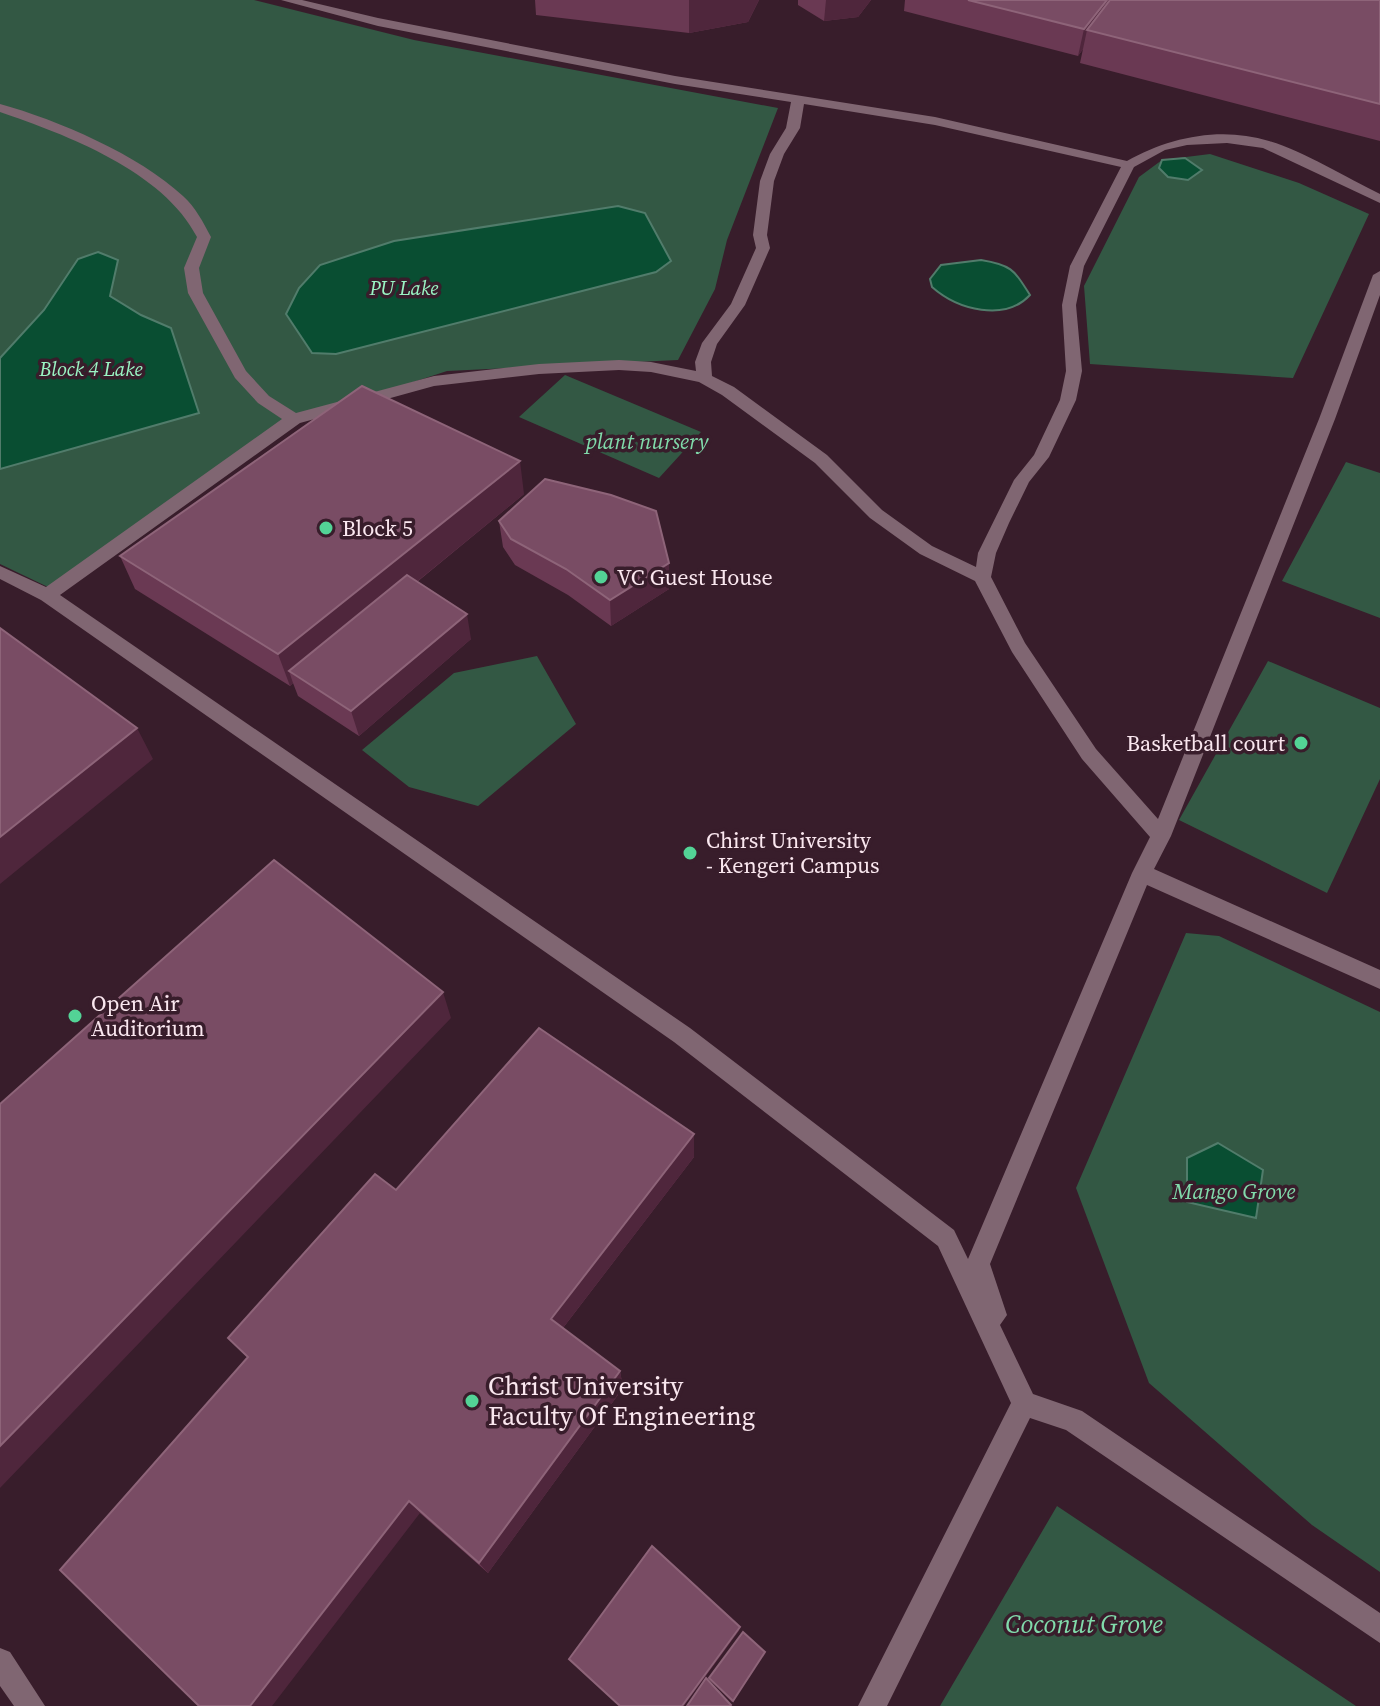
<svg xmlns="http://www.w3.org/2000/svg" width="1380" height="1706" font-family="'Source Serif 4',serif">
<style>
.green{fill:#335844}
.water{fill:#094e32;stroke:#517c6b;stroke-width:2}
.lines{fill:none;stroke-linecap:round;stroke-linejoin:round}
.minor{fill:#806672;fill-rule:evenodd}
.wall{fill:#6a3953}
.shaded-wall{fill:#4f263c}
.building{fill:#794c64;stroke:#8e6479;stroke-width:2}
.poi-dot{fill:#53d396;stroke:#381d2b;stroke-width:3}
.labels{text-anchor:middle;dominant-baseline:central;stroke-width:7;stroke-linejoin:round;paint-order:stroke}
.far-water-label{font-size:20px;font-style:italic;fill:#9af5c4;stroke:#381d2b}
.park-label{font-size:22px;font-style:italic;fill:#81dbab;stroke:#381d2b}
.poi-label{font-size:22px;fill:#fae7ef;stroke:#381d2b;text-anchor:start}
.near-poi-label{font-size:26px;fill:#fae7ef;stroke:#381d2b;text-anchor:start}
.near-park-label{font-size:26px;font-style:italic;fill:#81dbab;stroke:#381d2b}
</style>
<rect width="100%" height="100%" fill="#381d2b"/>
<path class="green" d="M0,0H254L414,40L778,108L727,240L715,289L678,360L447,371L270,429L48,587L0,564Z
M1210,154L1299,183L1369,214L1293,378L1090,364L1084,286L1139,177L1162,160Z
M565,375L701,432L659,478L519,417Z
M1346,462L1380,473V618L1282,581Z
M537,656L576,724L478,806L409,787L362,750L454,673Z
M1268,661L1380,708V779L1327,893L1179,820Z
M1186,933L1219,936L1380,1012V1572L1312,1525L1149,1383L1076,1188Z
M1057,1506L1356,1706H940Z"/>
<path class="water" d="M1185,158L1202,170L1188,180L1168,177L1159,168L1162,160Z
M618,206L645,213L671,261L656,272L336,354L312,353L286,314L299,288L320,265L394,241Z
M98,252L118,260L110,296L141,315L171,328L199,413L0,469V358L44,310L78,259Z
M981,260C1012,265 1014,270 1030,295C1005,322 958,310 932,287L930,279L941,265Z
M1218,1143L1263,1170L1256,1218L1187,1202V1158Z"/>
<g class="lines">
<path class="minor" d="M281,0H302L378,18L675,76L935,117L1127,161C1169,137 1221,126 1269,141C1303,151 1347,178 1380,194V203L1263,148L1227,143L1187,145L1165,150L1134,167L1084,266L1076,305L1082,371L1076,400L1049,457L1029,482L1009,523L996,553L991,577L1025,643L1096,749L1158,819L1319,419L1373,275L1380,271V295L1335,419L1171,836L1154,869L1380,970V989L1147,885L990,1264L1007,1315L1000,1325L1033,1394L1082,1411L1380,1613V1643L1066,1430L1030,1418L887,1706H858L1011,1403L938,1246L674,1042L41,600L0,579V566L46,587L282,419L258,403L235,378L188,293L184,268L197,237C163,171 67,135 0,112V104C58,120 139,155 183,196C196,208 203,222 211,237L199,268L203,293L246,371L269,396L296,413L434,376L539,364L619,360L651,362L696,371L695,362L702,343L731,304L756,248L753,235L760,181L770,154L786,128L791,102L675,84L378,26ZM804,104L935,125L1121,167L1070,266L1062,305L1066,371L1060,400L1034,455L1014,480L978,553L976,567L932,546L882,510L827,455L734,387L712,376L711,362L717,344L745,305L770,248L767,235L774,181L784,154L800,128ZM619,370L651,372L699,382L722,395L815,463L870,518L920,554L975,581L1012,652L1082,759L1150,837L1132,873L968,1259L954,1230L690,1028L60,595L300,423L434,386L539,374Z
M0,1648L10,1652L45,1706H14L0,1686Z"/>
</g>
<path class="wall" d="M535,0H759L748,22L689,33L536,15Z
M798,0H871L858,17L824,21L798,5Z
M905,0H1380V141L1080,63L1083,49L1078,56L904,11Z
M524,494L417,582L471,639L359,736L298,696L293,683L290,686L135,589L120,556Z
M499,521L669,563V589L611,626L568,595L515,565L503,547Z
M694,1134V1157L563,1328L620,1371L623,1388L488,1573L420,1513L248,1358L228,1338L396,1190Z
M765,1652L732,1702L709,1679V1678Z"/>
<path class="shaded-wall" d="M689,0H759L748,22L689,33Z
M826,0H871L858,17L824,21Z
M1107,0H1111L1087,30L1083,49L1078,56L1084,29Z
M520,461L524,494L299,678L289,671L293,683L290,686L278,654Z
M669,563V589L611,626L610,600Z
M467,614L471,639L359,736L351,711Z
M137,728L153,759L0,884V837Z
M443,992L451,1018L0,1488V1446Z
M694,1134V1157L556,1337L551,1319Z
M620,1371L623,1388L488,1573L479,1563Z
M409,1501L420,1513L272,1706H250Z
M740,1627L739,1631L684,1706H682Z"/>
<path class="building" d="M968,0H1107L1084,29Z
M1110,0H1380V104L1087,30Z
M362,386L520,461L278,654L120,556Z
M545,479L611,495L656,511L669,563L610,600L566,569L511,539L499,521Z
M407,575L467,614L351,711L289,671Z
M0,628L137,728L0,837Z
M274,860L443,992L0,1446V1104Z
M539,1028L694,1134L551,1319L620,1371L479,1563L409,1501L250,1706H199L60,1570L248,1357L228,1338L375,1174L396,1190Z
M652,1546L740,1627L682,1706H620L569,1659Z
M743,1632L765,1652L733,1701L709,1678Z
M706,1678L731,1705L730,1706H687Z"/>
<g class="poi-dot">
<circle cx="326" cy="528" r="8"/>
<circle cx="601" cy="577" r="8"/>
<circle cx="1301" cy="743" r="8"/>
<circle cx="690" cy="853" r="8"/>
<circle cx="75" cy="1016" r="8"/>
<circle cx="472" cy="1401" r="8"/>
</g>
<g class="labels">
<g class="far-water-label">
<text x="404" y="288">PU Lake</text>
<text x="91" y="369">Block 4 Lake</text>
</g>
<g class="park-label">
<text x="647" y="441">plant nursery</text>
<text x="1234" y="1191">Mango Grove</text>
</g>
<g class="poi-label">
<text x="342" y="528">Block 5</text>
<text x="617" y="577">VC Guest House</text>
<text x="1285" y="743" text-anchor="end">Basketball court</text>
<text x="706" y="840">Chirst University<tspan x="706" dy="25">- Kengeri Campus</tspan></text>
<text x="91" y="1003">Open Air<tspan x="91" dy="25">Auditorium</tspan></text>
</g>
<g class="near-poi-label">
<text x="488" y="1386">Christ University<tspan x="488" dy="30">Faculty Of Engineering</tspan></text>
</g>
<g class="near-park-label">
<text x="1084" y="1624">Coconut Grove</text>
</g>
</g>
</svg>
